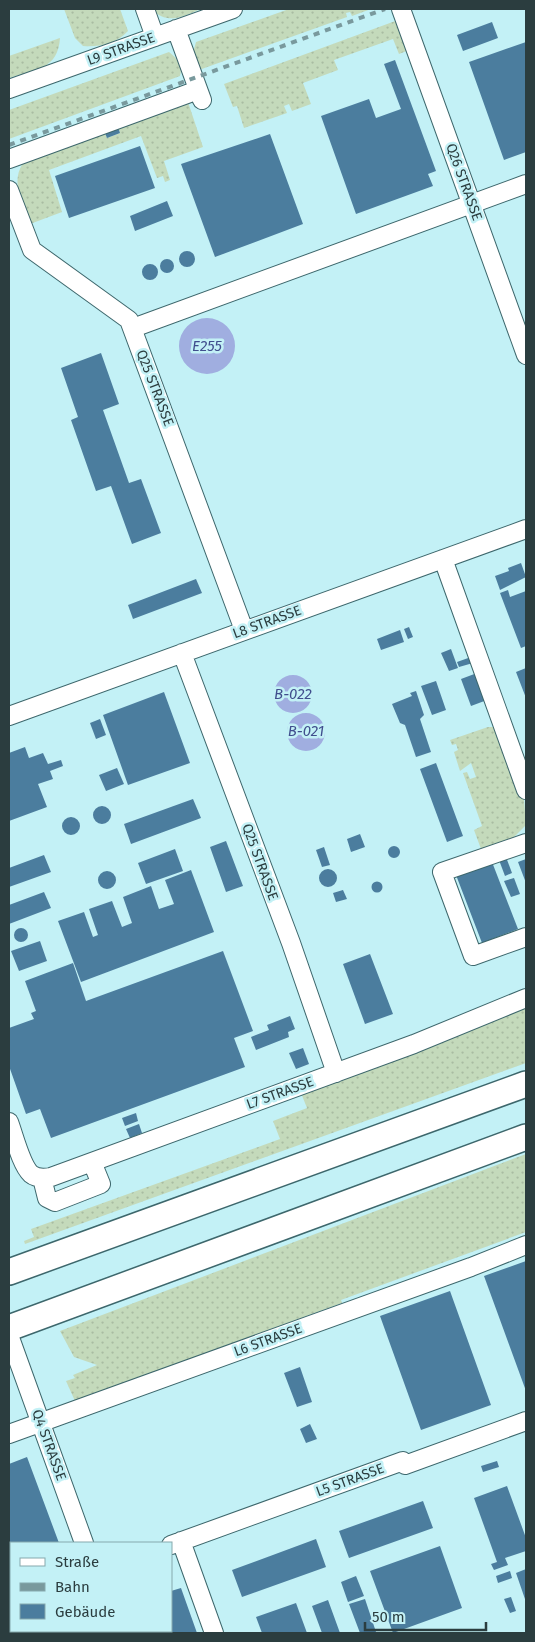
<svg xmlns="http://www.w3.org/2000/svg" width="535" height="1642" font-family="'Fira Sans',sans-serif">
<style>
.grass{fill:url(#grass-dots)}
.water{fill:#a0aee0}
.building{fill:#4b7d9e}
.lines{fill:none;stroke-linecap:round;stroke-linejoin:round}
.minor-casing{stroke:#3d676c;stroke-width:20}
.highway-casing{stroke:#3d676c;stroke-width:28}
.minor{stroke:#fff;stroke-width:18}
.highway{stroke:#fff;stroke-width:25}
.rail{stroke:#79999d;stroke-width:4;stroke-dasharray:6 6;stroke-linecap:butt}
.labels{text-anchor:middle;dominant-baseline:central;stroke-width:5;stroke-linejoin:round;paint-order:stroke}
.street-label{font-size:14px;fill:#2b3d3f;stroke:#c3f1f6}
.water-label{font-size:15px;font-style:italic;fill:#404e8d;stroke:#c3f1f6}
</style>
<defs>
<pattern id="grass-dots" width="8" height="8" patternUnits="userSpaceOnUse" patternTransform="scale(1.25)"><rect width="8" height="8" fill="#c4dabb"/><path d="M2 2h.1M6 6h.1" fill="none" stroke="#a9bca2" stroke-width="1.8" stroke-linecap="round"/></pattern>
</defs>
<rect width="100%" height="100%" fill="#c3f1f6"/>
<path class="grass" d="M64,9H120L128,31C116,44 100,47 83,46L75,38Z
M152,9H201C184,16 167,26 152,9Z
M289,9H371L352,16L350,12L346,13L347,17L199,70L193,53L196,42Z
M398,20L409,50L399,54L393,39L334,60L338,70L303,83L311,104L292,111L289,104L284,106L287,113L244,128L237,106L233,107L224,84Z
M60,38C58,70 35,69 9,78V56Z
M169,52C177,58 183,66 180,76L9,139V110Z
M188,102L203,147L164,161L170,180L165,182L163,176L157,178L141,136L49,170L62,212L30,224C23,203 10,183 23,163L105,133L107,138L120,133L118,127Z
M488,727H494L500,734L524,799L526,825L513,838L481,849L474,830L482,826L463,773L467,772L470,779L476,777L471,763L460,771L454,752L458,750L456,744L452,745L450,740Z
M526,1005V1063L25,1244L24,1241L34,1237L31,1229L280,1139L273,1121L307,1108L301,1093Z
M526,1154V1232L341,1300L342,1303L75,1401L66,1381L75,1378L73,1375L97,1365L74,1357L60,1331Z"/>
<path class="water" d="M179 346a28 28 0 1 1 56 0a28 28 0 1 1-56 0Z
M274 694a19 19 0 1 1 38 0a19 19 0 1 1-38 0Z
M287 732a19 19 0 1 1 38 0a19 19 0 1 1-38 0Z"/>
<path class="building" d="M492,22L498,38L463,51L457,35Z
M526,42V152L504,160L469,62Z
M395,60L436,171L428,174L433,186L356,214L321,116L369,99L376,118L401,109L384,64Z
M118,127L120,133L107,138L105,133Z
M270,134L303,224L215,257L181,164Z
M140,146L155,188L69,218L55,176Z
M167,201L173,216L135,231L130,216Z
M179 259a8 8 0 1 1 16 0a8 8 0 1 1-16 0Z
M160 266a7 7 0 1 1 14 0a7 7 0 1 1-14 0Z
M142 272a8 8 0 1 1 16 0a8 8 0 1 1-16 0Z
M101,353L119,404L103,410L129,483L141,479L161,533L132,544L111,486L96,491L71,420L78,417L61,368Z
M521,563L526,577L500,590L495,576L509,571L508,568Z
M196,579L202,593L133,619L128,605Z
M508,590L510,597L526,591V646L521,648L500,593Z
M409,627L413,637L408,639L404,629Z
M400,630L404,642L381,650L377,639Z
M451,649L458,668L449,671L441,653Z
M471,657L473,663L459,667L457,662Z
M526,668V698L516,672Z
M477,673L487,700L471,706L461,679Z
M436,681L446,710L432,715L421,686Z
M416,691L424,715L420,719L431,752L416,757L405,725L400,723L392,704L412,696L410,693Z
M164,692L190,763L128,785L103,715Z
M100,719L106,735L96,739L90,723Z
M25,747L29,758L43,753L48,764L61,760L63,766L50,771L53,779L38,784L47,807L9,821V753Z
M436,763L463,836L447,842L420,769Z
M117,768L124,784L106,791L99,775Z
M193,799L201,818L131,844L124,824Z
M93 815a9 9 0 1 1 18 0a9 9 0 1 1-18 0Z
M62 826a9 9 0 1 1 18 0a9 9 0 1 1-18 0Z
M360,834L365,847L351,852L347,839Z
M226,841L243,886L226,892L210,847Z
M388 852a6 6 0 1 1 12 0a6 6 0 1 1-12 0Z
M324,847L330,865L322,867L316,850Z
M175,849L183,871L146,884L138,863Z
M44,855L51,872L9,887V868Z
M506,857L512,873L505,876L499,860Z
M526,859V883L518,862Z
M492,862L518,929L482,943L456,875Z
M319 878a9 9 0 1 1 18 0a9 9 0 1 1-18 0Z
M191,870L214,932L81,982L58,921L84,912L93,937L98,935L89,909L112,901L122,927L132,923L123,897L151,886L159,909L174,904L165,880Z
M98 880a9 9 0 1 1 18 0a9 9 0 1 1-18 0Z
M514,878L520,894L511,897L504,881Z
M371.5 887a5.5 5.5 0 1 1 11 0a5.5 5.5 0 1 1-11 0Z
M343,890L347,899L336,902L333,893Z
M44,892L51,908L9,924V905Z
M14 935a7 7 0 1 1 14 0a7 7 0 1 1-14 0Z
M40,941L47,961L19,971L11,951Z
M223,951L253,1031L234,1038L245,1067L51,1138L40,1109L26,1114L9,1066V1028L34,1019L31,1013L36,1011L25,981L73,963L86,1001Z
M370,954L393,1014L365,1024L343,964Z
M290,1016L295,1029L288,1032L289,1037L256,1050L251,1037L269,1030L267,1025Z
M303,1048L309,1064L296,1069L289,1053Z
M136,1113L138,1121L125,1126L122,1118Z
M139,1124L142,1133L130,1138L126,1129Z
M526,1261V1391L484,1276Z
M450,1291L491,1405L421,1430L380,1316Z
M300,1367L312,1402L297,1407L284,1373Z
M310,1424L317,1439L306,1443L300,1429Z
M27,1457L59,1543H11V1578L9,1579V1464Z
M497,1461L499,1467L483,1472L481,1466Z
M507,1486L526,1538V1551L505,1558L508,1565L494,1570L491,1564L497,1562L474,1498Z
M423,1501L433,1528L349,1558L339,1531Z
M316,1539L326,1567L242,1597L232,1570Z
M440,1546L462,1608L393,1633L370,1571Z
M526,1569V1602L516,1573Z
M510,1571L512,1578L498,1583L496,1576Z
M356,1576L364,1596L348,1602L341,1582Z
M181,1588L197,1633H162L161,1631H171V1591Z
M511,1597L516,1611L510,1613L504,1599Z
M365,1599L376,1632L374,1633H360L349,1604Z
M328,1600L340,1633H322L312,1606Z
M296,1603L307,1633H262L256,1617Z"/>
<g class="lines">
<defs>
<path id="minor" d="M145,9L155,37
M401,9L526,355
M176,29L202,100
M9,89L233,9
M9,159L198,90
M9,190L32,250L129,320L244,630
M133,328L526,184
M443,559L526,790
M182,653L291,943L336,1073
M9,716L526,529
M526,843L442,872L473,956L526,937
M9,1122C14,1135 21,1165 31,1174C37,1179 45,1178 51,1177L414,1044L526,998
M42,1178L47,1198L55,1202L101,1184L92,1162
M9,1335L84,1543
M9,1434L471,1267L526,1245
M181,1541L214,1633
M171,1545L403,1461L405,1465L526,1421
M9,1604L11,1603
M28,1631L29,1633
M116,1631L117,1633"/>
<path id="highway" d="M9,1272L526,1084
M9,1328L526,1137"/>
</defs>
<use href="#minor" class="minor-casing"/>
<use href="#highway" class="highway-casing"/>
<use href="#minor" class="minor"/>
<use href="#highway" class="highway"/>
<path class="rail" d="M9,145L385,9"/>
</g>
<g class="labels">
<g class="street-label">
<text transform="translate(121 49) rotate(-20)">L9 STRASSE</text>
<text transform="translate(464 182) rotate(70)">Q26 STRASSE</text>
<text transform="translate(155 388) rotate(69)">Q25 STRASSE</text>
<text transform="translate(267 622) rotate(-20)">L8 STRASSE</text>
<text transform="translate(260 862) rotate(70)">Q25 STRASSE</text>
<text transform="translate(280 1093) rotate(-20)">L7 STRASSE</text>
<text transform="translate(268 1340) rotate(-20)">L6 STRASSE</text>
<text transform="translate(49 1445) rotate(70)">Q4 STRASSE</text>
<text transform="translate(350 1480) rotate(-20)">L5 STRASSE</text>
</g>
<g class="water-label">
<text x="207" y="346">E255</text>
<text x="293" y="694">B-022</text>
<text x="306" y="731">B-021</text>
</g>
</g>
<rect width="535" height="1642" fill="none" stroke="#2b3d3f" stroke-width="20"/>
<rect x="10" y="1542" width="162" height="90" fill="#c3f1f6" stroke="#86a9ad"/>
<rect x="20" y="1558" width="25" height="8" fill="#ffffff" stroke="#86a9ad"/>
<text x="55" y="1567" font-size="15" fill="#2b3d3f">Straße</text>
<rect x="20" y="1583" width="25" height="8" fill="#79999d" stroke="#86a9ad"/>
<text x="55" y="1592" font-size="15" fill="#2b3d3f">Bahn</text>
<rect x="20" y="1604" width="25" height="15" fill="#4b7d9e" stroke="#86a9ad"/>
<text x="55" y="1617" font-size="15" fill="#2b3d3f">Gebäude</text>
<path d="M365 1622v8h121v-8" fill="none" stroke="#2b3d3f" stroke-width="2.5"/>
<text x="372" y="1622" font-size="15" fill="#2b3d3f" stroke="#c3f1f6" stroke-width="4" paint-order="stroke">50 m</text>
</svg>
